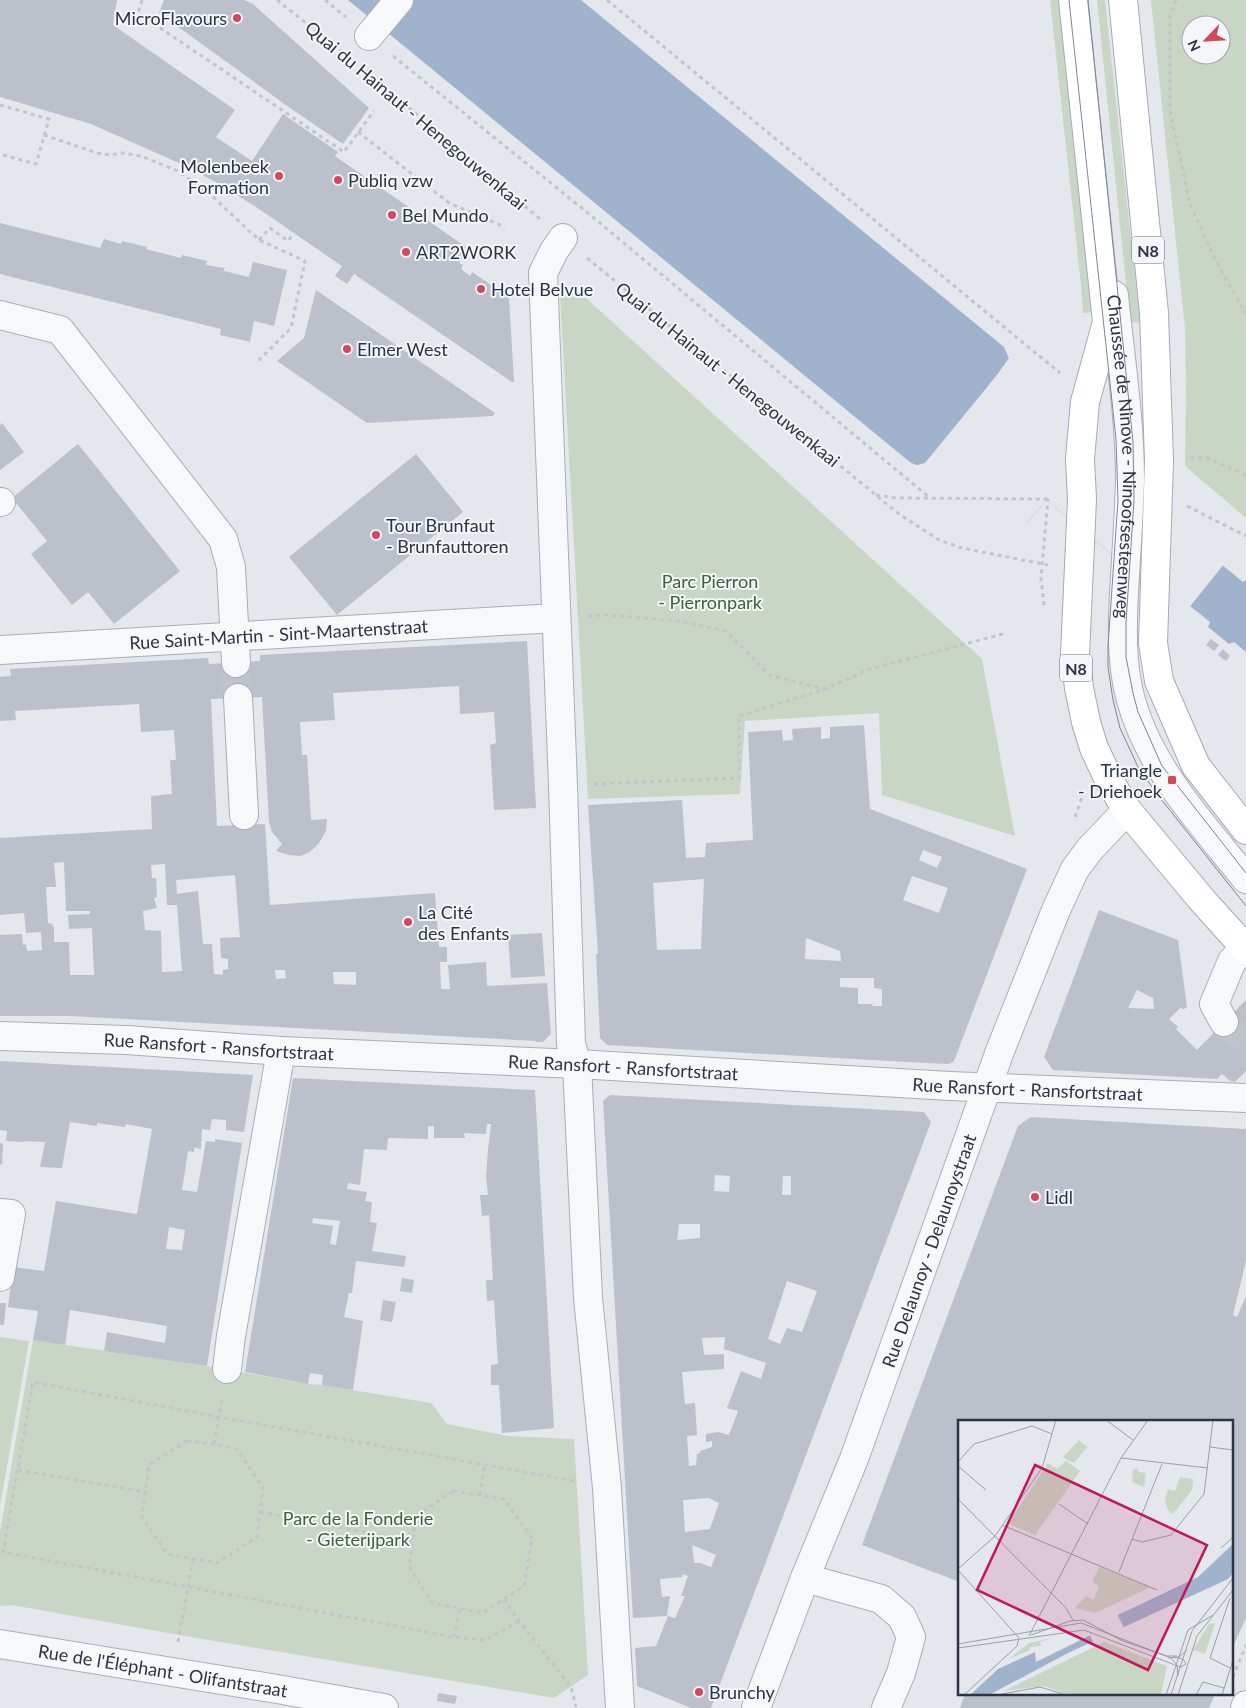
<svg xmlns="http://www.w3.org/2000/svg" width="1246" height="1708" font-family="Lato,sans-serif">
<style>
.green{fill:#c9d6c5;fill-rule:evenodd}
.water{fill:#9fb4cc}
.pier{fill:#e4e7ec}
.building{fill:#bbc0ca;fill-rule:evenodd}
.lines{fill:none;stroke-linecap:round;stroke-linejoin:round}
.minor-tunnel{stroke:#bfc3cb;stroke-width:28;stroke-dasharray:28 14;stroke-linecap:butt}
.minor-casing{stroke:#a9aeb7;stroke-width:30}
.major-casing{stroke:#a3abb8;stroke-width:30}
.path{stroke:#c2c5cb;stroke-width:3;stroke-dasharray:4 4;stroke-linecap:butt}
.minor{stroke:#f7f8fa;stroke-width:28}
.major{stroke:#fff;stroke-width:28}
.tram{stroke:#7d8696;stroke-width:1}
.poi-dot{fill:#d1495b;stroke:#f4f6f9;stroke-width:2}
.labels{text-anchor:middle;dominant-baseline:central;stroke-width:4;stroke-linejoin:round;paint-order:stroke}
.shield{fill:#f4f6f9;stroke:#676e7b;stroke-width:1}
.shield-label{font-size:16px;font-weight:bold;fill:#2b3445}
.poi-label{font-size:18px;fill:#2b3445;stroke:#f4f6f9;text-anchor:start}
.street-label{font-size:18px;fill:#2b3445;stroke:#f4f6f9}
.park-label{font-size:18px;fill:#3f6138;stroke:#f4f6f9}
.inset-road{fill:none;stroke:#9a9fa9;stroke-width:1}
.view{fill:#c2185b;fill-opacity:0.15;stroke:#c2185b;stroke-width:2.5}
.inset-edge{fill:none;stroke:#2b3445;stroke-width:2.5}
</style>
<rect width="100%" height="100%" fill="#e4e7ec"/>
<path class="green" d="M1050,0H1061L1094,312L1083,313L1081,285Z
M1097,0H1105L1140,322L1130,323Z
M1151,0H1246V518L1185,466L1186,389L1185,329ZM1191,25H1221V55H1191Z
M560,295L586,298L982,659L1015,836L882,795L879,713L745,721L740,794L588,799Z
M0,1337L29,1341L0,1506Z
M33,1340L207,1366L308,1384L322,1385L431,1403L447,1424L508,1436L574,1439L588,1675L554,1698L179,1635L12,1605L0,1606V1532Z"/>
<path class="water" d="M348,0H581L1004,347L1009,358L994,379L1243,582L1246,580V652L1234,642L1229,644L1208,627L1210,622L1190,606L1172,604L1046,500L1027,523L911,463Z"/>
<path class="pier" d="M1006,347L1010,352L1011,359L997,378L1224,564L1188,609L1176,607L1046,500L1025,525L909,465L911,463L917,465L925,463L1006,364L1009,358L1005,349Z"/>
<path class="building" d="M0,0H117L113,25L235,110L216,137L252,161L283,114L338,152L335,156L469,249L459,263L463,265L461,269L470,276L472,272L509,297L514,382H512L354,274L347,284L335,276L342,266L256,207L219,184L188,167L91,124L0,97Z
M164,0H244L253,4L369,108L343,144L290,108L159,13Z
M0,223L100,248L104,239L121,244L122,241L147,247L146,249L181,258L182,255L207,261L206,265L224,268V271L249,277L253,262L287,270L274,326L254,321L250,342L220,335L221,329L0,274Z
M316,290L495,413L493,416L367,423L277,361L304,338Z
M2,423L24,452L0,470V425Z
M78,444L180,571L114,624L88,592L72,605L31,554L47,541L12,498Z
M416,454L463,512L337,615L289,557Z
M1211,639L1219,645L1214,651L1206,645Z
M527,641L536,808L494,810L490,745L496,743L494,712L460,714L459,686L333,693L335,720L300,722L302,755H307L311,820L327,819L326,831L319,843L310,852L300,856L289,855L276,851L282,844L272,832L269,822L262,697L211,699L217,826L265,824L270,905L435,893L439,947H447V962H440L441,989H450L448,965L486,962L487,986L547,983L551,1034L543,1042H535L536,1041L70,1016H0V935L22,934L23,945L26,944L27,951L42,950L41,932L26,933L24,913L0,915V838L152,829L151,796L172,794L170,760H176L174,730L141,732L139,704L15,711L16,720L0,721V677L11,676L10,669L208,658L209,664L260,661V655ZM64,862L66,911H90V914L68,915L69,929L92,928L94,975H70L69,942H54V928L52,924L48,923L46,887H56L54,863ZM165,864L167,905H177L182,971L162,972L161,931L145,930L143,911L157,908L154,898L157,897L156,878H152L151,865ZM235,875L240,937L220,938L221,958L228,959V969L223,970V975L214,974L212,944H203L198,891L177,894L176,880ZM275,970H285L286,978L276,979ZM333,972H356V985L334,984Z
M1223,649L1230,656L1226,661L1218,655Z
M864,725L870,809L1027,869L954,1061L949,1064L925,1063L607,1045L600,1038L596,954H598L588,805L682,800L686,858L705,857L706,843L753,840L748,732L782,730L783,741L793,740L792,729L821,727V739L830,738V727ZM923,850L942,857L937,868L919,860ZM912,876L948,888L939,913L903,900ZM704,879L701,949L657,950L653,883ZM806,938L840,951L841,961L805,959ZM840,978H874V988L882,989V1006H872L873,1004H858V988L840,987Z
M1099,910L1178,940L1187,1007L1184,1009L1180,1008L1169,1019L1178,1027L1176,1029L1197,1050L1246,1000V1071L1235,1082L1230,1081L1222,1074L1217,1079L1053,1070L1044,1057ZM1137,990L1153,998L1154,1009L1128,1008Z
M542,933L545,976L511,978L508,935Z
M0,1061L253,1075L244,1132L226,1130V1120L212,1119L210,1130L202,1129L201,1149L194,1147V1152L188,1151L185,1171L182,1190L197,1192L206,1141L215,1142V1139L242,1143L207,1366L104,1351L107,1332L165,1343L167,1326L70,1310L65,1345L33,1340L38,1311L8,1307L13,1267L44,1271L56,1201L137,1214L152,1129L126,1124L125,1127L97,1123V1126L70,1122L62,1168L40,1167L45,1142L25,1141L24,1142L6,1141L7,1131L0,1130ZM169,1227L185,1230L182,1250L166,1249Z
M293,1078L535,1090L554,1428L502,1433L499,1385H491V1365L498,1364L494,1300L487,1301L486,1280H493L489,1215L482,1216L480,1195H488L486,1177L488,1150L491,1124H487L486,1134L464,1133L465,1138H434V1126H428V1139L388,1138L387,1150L364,1149L360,1185L348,1183L347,1189L367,1192L365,1201L372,1202L370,1222L377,1223L372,1251L406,1256L404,1267L356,1261L352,1293H349L344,1317L363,1321L353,1390L322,1385L323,1375L310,1373L308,1384L245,1372ZM313,1218L340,1221L336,1245L330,1244L333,1226L312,1223Z
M610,1095L924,1112L931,1122L711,1708H691L637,1686L635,1648L656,1646L668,1616L675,1618L685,1596H681L688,1576L683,1574L682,1577L660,1579L662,1597L670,1596L667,1616L633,1618L603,1101ZM715,1175L730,1176L729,1192L714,1191ZM783,1176H791V1195H782ZM679,1224H700V1238L677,1240ZM787,1281L817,1291L802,1332L787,1328L780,1344L768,1339ZM725,1337L724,1349L766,1363L761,1379L741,1371L727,1408L738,1411L729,1435L718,1432L706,1434V1442L712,1441V1447L700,1451V1453L697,1454L696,1465L689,1466L687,1436L697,1435L695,1403L685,1404L682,1372L724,1369V1354L704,1355L702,1338ZM709,1498L719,1503L710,1529L685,1532L683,1500ZM692,1545L716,1555L711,1567L700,1563H694Z
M1031,1117L1246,1129V1261L1233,1315L1237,1317L1246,1296V1618L1232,1649V1422H960V1582L862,1545L1018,1126Z
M0,1143L3,1144L2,1165L0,1164Z
M402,1278L414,1280L412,1293L400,1291Z
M383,1300L396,1302L392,1322L380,1320Z
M0,1303H6L4,1325H0Z
M438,1693L457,1696L455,1704L437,1701Z
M965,1694H1215L1209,1708H960Z"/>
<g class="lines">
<path class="minor-tunnel" d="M236,663L238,698
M1224,1022L1246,1044"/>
<defs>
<g id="minor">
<path d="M369,36L399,0"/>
<path d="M563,238L554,251L543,273L563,785L571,1044L577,1064L588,1298L607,1488L620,1708"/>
<path id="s1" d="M1114,295C1120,356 1130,418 1130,480C1129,518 1126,556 1124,593C1122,634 1121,674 1135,713C1157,777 1205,827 1246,879"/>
<path d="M0,315L60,330L223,539L231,567L236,663"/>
<path d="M0,502H1"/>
<path id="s2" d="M0,650L555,618"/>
<path d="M238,698L244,815"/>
<path d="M1224,1022L1214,1004L1232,961L1245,948"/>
<path id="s3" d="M0,1036L126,1040L281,1051L577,1064L950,1086L1246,1098"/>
<path d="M0,1213L11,1214L0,1277"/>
<path d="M227,1369L231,1336L281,1051"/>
<path d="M805,1578L881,1599L902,1617L911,1637L901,1673L886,1708"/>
<path id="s4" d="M0,1644L277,1689L384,1708"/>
<path id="s5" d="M756,1708L805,1578L854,1459L1000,1051L1056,910L1075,869L1090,849L1127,810"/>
<path d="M1245,1708L1246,1705"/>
</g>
<path id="major" d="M1073,0L1107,322L1085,402L1080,459L1082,499L1075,655L1079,688L1086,722L1094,748L1110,782L1127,810L1202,900L1246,949
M1123,0L1154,313L1159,461L1153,643L1159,681L1196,766L1246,830"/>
</defs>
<use href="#minor" class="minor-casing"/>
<use href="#major" class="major-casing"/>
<path class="path" d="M142,0L138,13L344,152L374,111
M277,0L341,51
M325,0L346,17
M607,0L1060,373
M1176,0L1170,16V111L1190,204L1216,261L1246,314
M393,56L583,209L930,498
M360,66L540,219
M0,105L49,119L36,164L0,154
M358,132L449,203L505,227
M44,135L97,153L109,155L123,153L141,156L178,171L212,196L259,240L305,261L291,328L256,363
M259,240L270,228L288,241L294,233
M587,258L899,514L939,540L962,548L1048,565
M1190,457L1207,458L1246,475
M876,495L896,498L1050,499
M1187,506L1246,536
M1044,605L1041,578L1048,499
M588,616L606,615L679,621L726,631L769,675L825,689
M594,784L739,778V716L825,689L870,669L1003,634
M1075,817L1082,797
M187,1441L214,1444L237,1449L263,1488L257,1537L217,1563L167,1554L142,1517L149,1465Z
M214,1444L222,1398
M18,1470L146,1492
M453,1491L504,1499L532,1538L524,1586L483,1613L432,1603L409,1566L416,1516Z
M480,1495L485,1464
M260,1512L412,1541
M504,1599L519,1621L571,1687L576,1707
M519,1621L485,1640L454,1637L3,1552L33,1382L219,1417L575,1481
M454,1637L460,1608
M178,1642L193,1559
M1233,1677L1246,1645"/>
<use href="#minor" class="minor"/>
<use href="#major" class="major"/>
<path class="tram" d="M1069,0L1116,439L1118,500L1108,646V667L1113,700L1120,728L1138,767L1157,794L1246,906
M1088,0L1133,442L1134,500L1126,623V657L1133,693L1138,712L1162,766L1246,873"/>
</g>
<g class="poi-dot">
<circle cx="237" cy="18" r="5"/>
<circle cx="279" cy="176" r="5"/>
<circle cx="338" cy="180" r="5"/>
<circle cx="392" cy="215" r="5"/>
<circle cx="406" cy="252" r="5"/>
<circle cx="481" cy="289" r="5"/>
<circle cx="347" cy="349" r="5"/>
<circle cx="376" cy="535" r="5"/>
<rect x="1167" y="775" width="10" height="10" rx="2.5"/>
<circle cx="408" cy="922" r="5"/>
<circle cx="1035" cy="1197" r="5"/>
<circle cx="699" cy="1692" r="5"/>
</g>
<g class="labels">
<g class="shield">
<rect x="1132" y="236.5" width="32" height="27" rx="4"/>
<rect x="1060" y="654.5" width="32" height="27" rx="4"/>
</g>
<g class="shield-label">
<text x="1148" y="250">N8</text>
<text x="1076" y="668">N8</text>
</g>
<g class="poi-label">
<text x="227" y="18" text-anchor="end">MicroFlavours</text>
<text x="269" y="166" text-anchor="end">Molenbeek<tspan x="269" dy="21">Formation</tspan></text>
<text x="348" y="180">Publiq vzw</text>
<text x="402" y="215">Bel Mundo</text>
<text x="416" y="252">ART2WORK</text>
<text x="491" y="289">Hotel Belvue</text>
<text x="357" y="349">Elmer West</text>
<text x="386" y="525">Tour Brunfaut<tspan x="386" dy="21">- Brunfauttoren</tspan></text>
<text x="1162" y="770" text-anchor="end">Triangle<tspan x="1162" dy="21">- Driehoek</tspan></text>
<text x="418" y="912">La Cité<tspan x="418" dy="21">des Enfants</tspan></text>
<text x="1045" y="1197">Lidl</text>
<text x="709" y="1692">Brunchy</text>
</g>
<g class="street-label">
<text transform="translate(416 115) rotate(40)">Quai du Hainaut - Henegouwenkaai</text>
<text transform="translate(728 374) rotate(39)">Quai du Hainaut - Henegouwenkaai</text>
<text stroke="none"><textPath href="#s1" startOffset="162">Chaussée de Ninove - Ninoofsesteenweg</textPath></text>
<text stroke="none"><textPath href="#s2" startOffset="279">Rue Saint-Martin - Sint-Maartenstraat</textPath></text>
<text stroke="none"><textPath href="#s3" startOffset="219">Rue Ransfort - Ransfortstraat</textPath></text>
<text stroke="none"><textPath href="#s3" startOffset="624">Rue Ransfort - Ransfortstraat</textPath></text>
<text stroke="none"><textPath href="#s3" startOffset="1029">Rue Ransfort - Ransfortstraat</textPath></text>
<text stroke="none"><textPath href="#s5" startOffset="489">Rue Delaunoy - Delaunoystraat</textPath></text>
<text stroke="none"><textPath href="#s4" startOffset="165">Rue de l'Éléphant - Olifantstraat</textPath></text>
</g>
<g class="park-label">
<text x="710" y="581">Parc Pierron<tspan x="710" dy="21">- Pierronpark</tspan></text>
<text x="358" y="1518">Parc de la Fonderie<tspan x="358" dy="21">- Gieterijpark</tspan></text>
</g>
</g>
<g transform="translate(958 1420)">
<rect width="275" height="275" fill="#e4e7ec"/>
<path d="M121,20L129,27L116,43L110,40L105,37ZM108,41L122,51L77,115L53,105L52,101L90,43L99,49ZM179,48L181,52L188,53L186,67L174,62L175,50ZM222,57L235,59L234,70L215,94L210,90L207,81L210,69L217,71ZM141,147L193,167L137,193L117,188L128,176L136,180L141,166L134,162ZM257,203L247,234L235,230L251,204ZM95,218L82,222L83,226L72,227V230L51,239L71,223ZM146,222L209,246L203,275H111L85,266L46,271Z" fill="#c9d6c5"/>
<path d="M275,124V153L270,159L110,233L31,275H12L40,249L77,232L78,242L82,240L149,207L148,204L160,195L240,157Z" fill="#9fb4cc"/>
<path d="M159,194L167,210L135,222L132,215L149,207L147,201Z" fill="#e4e7ec"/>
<path class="inset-road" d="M148,0L175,20M252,27L275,30M163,38L250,48M0,42L16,24L74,6L94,14M0,46L28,70M0,79L108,188L115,200M101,84L130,104M44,105L199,170M174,119L184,122L213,115L246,74L255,0M263,128L275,117M0,149L37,116L84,48L98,0M0,150L61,218L59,226L6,275M161,152L204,44M272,178L252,238L272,248M73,215L112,201L125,200L165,221L209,236H219M71,216L163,38L190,0M0,224L123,203L213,238L219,245L220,256M0,228L126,210L217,245L223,247L228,244L225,239L216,237M210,238L221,237L229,230M39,275L82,267L108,275M208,275L230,210L255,195M213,275L234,211L275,158M220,275L239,216L275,170M238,275L245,262L266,268M264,275L275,240"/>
<path class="view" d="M77,45L249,125L190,250L19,170Z"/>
<rect width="275" height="275" class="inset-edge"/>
</g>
<g transform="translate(1206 40) rotate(245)"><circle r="24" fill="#f4f6f9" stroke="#a4a8b1"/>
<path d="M0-4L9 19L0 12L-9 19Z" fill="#d1495b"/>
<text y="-8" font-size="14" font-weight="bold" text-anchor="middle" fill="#2b3445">N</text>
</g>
</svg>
